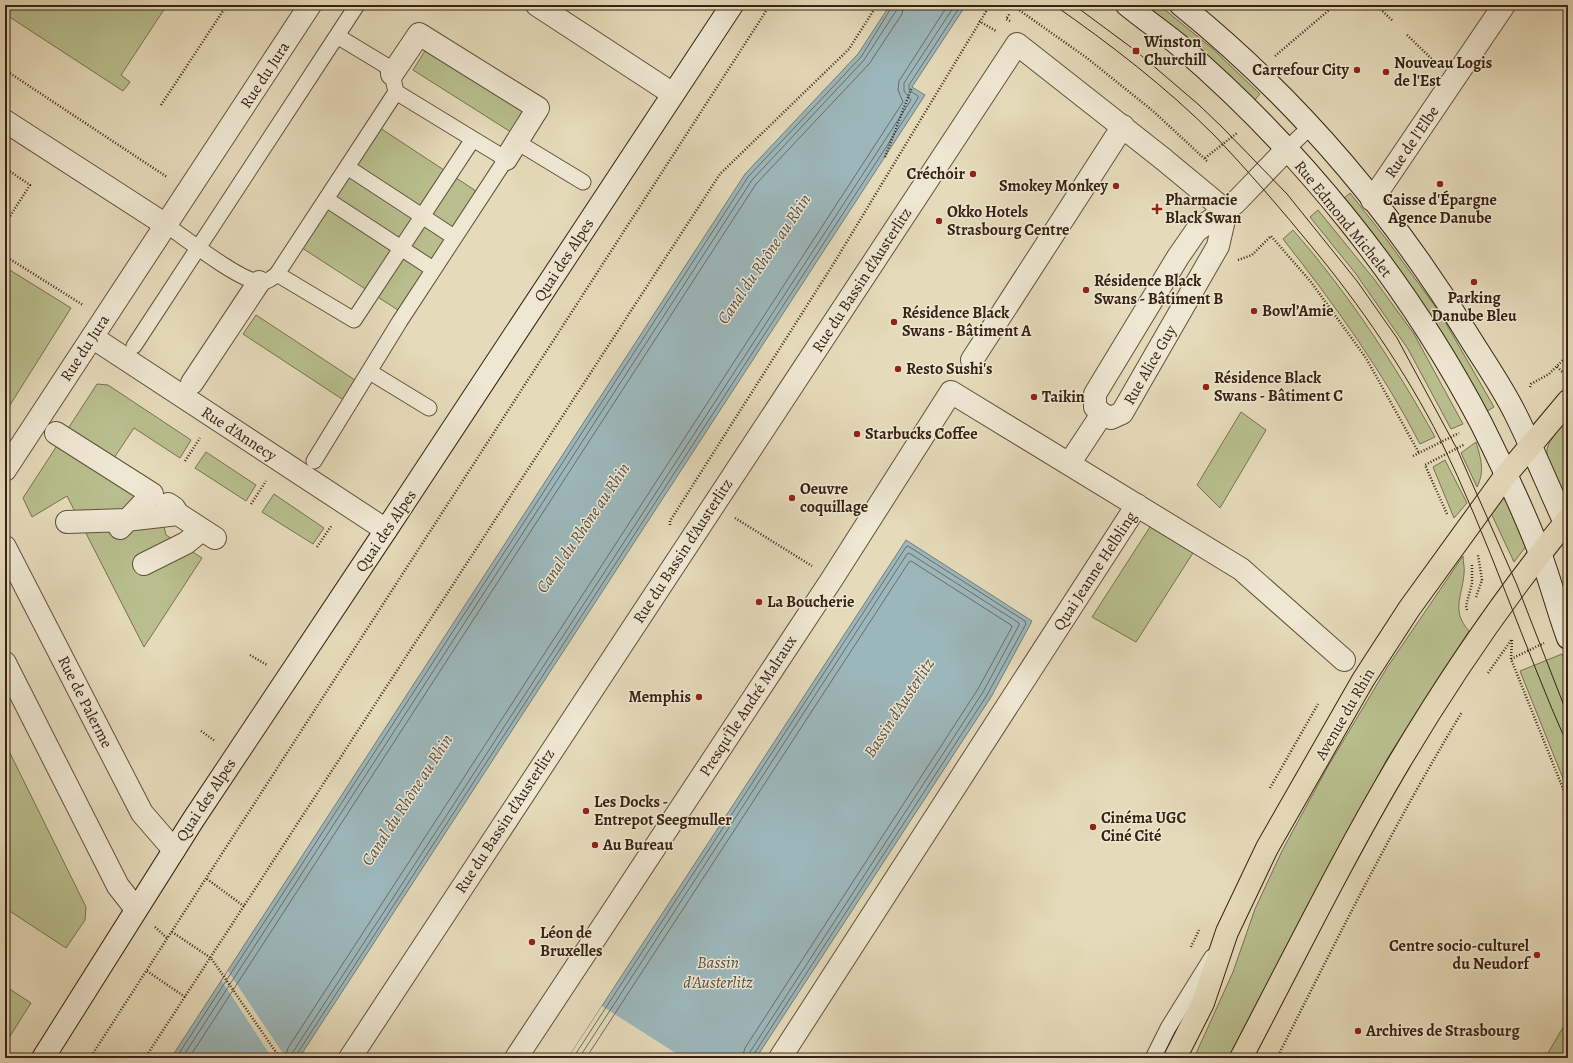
<svg xmlns="http://www.w3.org/2000/svg" width="1573" height="1063" font-family="Alegreya,serif">
<style>
.green{fill:#b8be8d;stroke:#787050}
.water{fill:#9cb7bb;stroke:#747b78}
.pier{fill:#e5dab9}
.lines{fill:none;stroke-linecap:round;stroke-linejoin:round}
.shore{stroke:#6a6c68;stroke-width:1}
.service-casing{stroke:#63503d;stroke-width:17}
.pedestrian-casing{stroke:#63503d;stroke-width:24}
.minor-casing{stroke:#63503d;stroke-width:24}
.secondary-casing{stroke:#382214;stroke-width:24}
.primary-casing{stroke:#382214;stroke-width:24}
.path{stroke:#382214;stroke-width:2.5;stroke-dasharray:1 2;stroke-linecap:butt}
.service{stroke:#eee7d2;stroke-width:15}
.pedestrian{stroke:#eee7d2;stroke-width:22}
.minor{stroke:#eee7d2;stroke-width:22}
.secondary{stroke:#eee7d2;stroke-width:22}
.primary{stroke:#e5dab9;stroke-width:22}
.tram{stroke:#382214;stroke-width:1}
.poi-dot{fill:#8f2418;stroke:#eee7d2;stroke-width:1.5}
.labels{text-anchor:middle;dominant-baseline:central;stroke-width:3;stroke-linejoin:round;paint-order:stroke}
.poi-label{font-size:16px;font-weight:bold;fill:#382214;stroke:#eee7d2;text-anchor:start}
.street-label{font-size:16px;fill:#382214;stroke:#eee7d2}
.water-label{font-size:17px;font-style:italic;fill:#564f46;stroke:#eee7d2}
</style>
<rect width="100%" height="100%" fill="#e5dab9"/>
<filter id="stains"><feTurbulence type="fractalNoise" baseFrequency=".005" numOctaves="4"/><feColorMatrix values="0 0 0 0 .2 0 0 0 0 .09 0 0 0 0 .02 0 0 0 .5 -.17"/></filter>
<radialGradient id="worn" r=".72"><stop offset=".6" stop-color="#630" stop-opacity="0"/><stop offset="1" stop-color="#630" stop-opacity=".3"/></radialGradient>
<path class="green" d="M5,5H167L121,75L130,82L123,91L5,14Z
M1145,5H1159L1213,49L1260,94L1254,101L1165,20Z
M428,46L528,111L514,134L413,70Z
M377,126L479,193L401,312L299,246Z
M1350,193L1387,240L1440,313L1494,407L1486,412L1343,199Z
M1318,210L1374,279L1414,334L1463,424L1451,429L1408,349L1356,274L1310,217Z
M1293,230C1349,294 1394,363 1435,437L1420,444C1382,370 1334,304 1283,239Z
M5,267L71,308L5,413Z
M256,315L358,382L345,401L243,334Z
M97,384L108,385L191,440L180,458L134,428L114,458L153,483L166,535L202,558L144,647L67,496L32,517L23,498Z
M1241,412L1266,430L1220,508L1197,485Z
M1568,419V492L1566,493L1561,489C1544,449 1538,453 1568,419Z
M1476,442C1481,459 1485,471 1477,487L1461,453Z
M206,452L256,485L246,501L195,468Z
M1445,460L1467,503L1454,518L1433,467Z
M274,494L324,528L313,544L262,512Z
M1505,496L1527,545L1514,562L1491,513Z
M1150,527L1193,553L1136,642L1092,617Z
M1463,556C1463,562 1465,568 1464,574C1462,597 1451,611 1469,631L1387,759L1228,1058H1194L1233,972L1255,909L1282,851L1327,768L1388,666Z
M1562,654L1568,670V791L1520,671Z
M5,743L86,907L85,920L66,948L5,908Z
M5,986L31,1003L5,1044Z
M1568,1019V1058H1545Z"/>
<path class="water" d="M890,5H966L912,87L925,95L299,1058H171L745,174L858,54Z
M906,540L1032,621L991,697L756,1058H568Z"/>
<path class="pier" d="M228,971L286,1058H272L222,981Z
M602,1006L674,1052L683,1058H568Z"/>
<g class="lines">
<path class="shore" d="M176,1058L748,177L861,57L893,5
M182,1058L752,180L864,60L896,11L898,5
M189,1058L756,184L869,64L902,14L904,5
M285,1058L288,1048L903,102L898,90L899,81L948,5
M291,1058L293,1052L911,100L904,91V83L955,5
M296,1058L297,1054L918,98V96L909,90V85L961,5
M573,1058L906,547L908,546L1025,621L1026,624L987,695L754,1054L753,1058
M579,1058L907,554L909,553L1019,623V625L983,692L750,1052L748,1058
M586,1058L909,562L911,561L1011,625L1012,627L978,689L745,1048L742,1058"/>
<defs>
<path id="service" d="M337,36L385,65L392,74L396,92L473,139
M517,142L583,182
M1287,149L1310,127
M347,167L454,237
M326,199L433,269
M166,225C187,239 236,278 258,282C266,283 271,279 277,274L354,320L473,139L506,159L400,321L314,461
M277,274L396,92
M134,346L357,5
M370,372L429,408
M1153,1058L1168,1028L1212,957"/>
<path id="pedestrian" d="M392,74L419,34L538,108L506,159
M972,360L1123,126
M192,383L259,282
M56,433L152,494L120,528
M1069,464L1102,414
M168,504L174,508L178,514L215,538
M67,522L126,520L178,514
M144,564L186,543L202,530
M350,1058L1017,44L1162,158
M516,1058L832,579L951,392L1241,569L1344,660
M780,1058L1137,505"/>
<path id="minor" d="M537,5L673,94
M5,121L166,225
M1162,158L1226,211
M1372,200L1504,5
M1226,211L1218,246L1122,413L1111,418L1102,414L1095,407V394L1178,257L1196,231L1235,203L1287,149
M92,337L386,530
M5,470L310,5
M5,547L142,813L174,850
M5,663L118,886L136,909"/>
<path id="secondary" d="M1127,5C1144,19 1163,32 1180,46C1302,151 1406,280 1481,423C1502,465 1524,511 1541,556C1551,583 1558,611 1568,638
M1181,5C1296,98 1394,214 1471,340C1486,364 1502,387 1515,413C1533,449 1548,486 1565,523L1568,533
M43,1058L193,820L386,530L732,5"/>
<path id="primary" d="M1175,1058L1203,1003L1227,932L1267,848L1363,680L1409,609L1506,475L1568,401
M1241,1058C1293,959 1343,857 1400,761C1450,677 1506,595 1568,519"/>
</defs>
<use href="#service" class="service-casing"/>
<use href="#pedestrian" class="pedestrian-casing"/>
<use href="#minor" class="minor-casing"/>
<use href="#secondary" class="secondary-casing"/>
<use href="#primary" class="primary-casing"/>
<path class="path" d="M1012,5L1087,58L1153,111L1208,162
M1226,5L1228,10
M1376,5L1393,21
M1466,5L1472,10
M979,21L996,31
M1010,21L1006,19L1010,13
M1407,35L1436,63
M1275,56L1335,5
M5,70L167,177
M161,105L227,5
M885,157L912,87
M1205,158L1237,133
M5,168L30,185L5,224
M5,256L83,305
M1238,260L1252,255L1271,236L1311,282L1366,358L1419,453
M1557,367L1568,377
M1530,387L1531,384L1549,374L1568,355
M1413,456L1459,433
M185,461L200,438
M251,504L266,481
M1447,514L1425,465L1465,444
M735,518L812,566
M670,525V521L834,263L990,5
M317,547L332,525
M1476,597L1482,580L1478,555
M1467,610L1466,606L1472,583V564
M1512,640L1511,659L1568,801
M250,655L267,665
M1511,659L1544,643
M1488,673L1512,639
M5,726V725
M201,731L215,741
M1270,788L1318,704
M207,879L245,907
M155,927L168,939
M172,932L211,958L280,1058
M1191,947L1199,930
M147,971L185,997
M90,1058L770,5
M145,1058L720,174L849,49L877,5
M1277,1058C1336,941 1394,824 1462,712"/>
<use href="#service" class="service"/>
<use href="#pedestrian" class="pedestrian"/>
<use href="#minor" class="minor"/>
<use href="#secondary" class="secondary"/>
<use href="#primary" class="primary"/>
<path class="tram" d="M1054,5C1110,44 1166,87 1215,136C1249,172 1281,209 1312,247C1360,305 1406,372 1440,439C1489,539 1523,645 1568,746
M1074,5L1136,51L1199,105L1222,127L1287,194L1357,281L1397,338L1457,449L1517,585L1568,716"/>
</g>
<g class="poi-dot">
<rect x="1132" y="47" width="8" height="8" rx="2"/>
<circle cx="1357" cy="70" r="4"/>
<circle cx="1386" cy="72" r="4"/>
<circle cx="973" cy="174" r="4"/>
<circle cx="1440" cy="184" r="4"/>
<circle cx="1116" cy="186" r="4"/>
<path d="M1155 203h4v4h4v4h-4v4h-4v-4h-4v-4h4z"/>
<circle cx="939" cy="221" r="4"/>
<circle cx="1474" cy="282" r="4"/>
<circle cx="1086" cy="290" r="4"/>
<circle cx="1254" cy="311" r="4"/>
<circle cx="894" cy="322" r="4"/>
<circle cx="898" cy="369" r="4"/>
<circle cx="1206" cy="387" r="4"/>
<circle cx="1034" cy="397" r="4"/>
<circle cx="857" cy="434" r="4"/>
<circle cx="792" cy="498" r="4"/>
<circle cx="759" cy="602" r="4"/>
<circle cx="699" cy="697" r="4"/>
<circle cx="586" cy="811" r="4"/>
<circle cx="1093" cy="827" r="4"/>
<circle cx="595" cy="845" r="4"/>
<circle cx="532" cy="942" r="4"/>
<circle cx="1537" cy="955" r="4"/>
<circle cx="1358" cy="1031" r="4"/>
</g>
<g class="labels">
<g class="poi-label">
<text x="1144" y="42">Winston<tspan x="1144" dy="18">Churchill</tspan></text>
<text x="1394" y="63">Nouveau Logis<tspan x="1394" dy="18">de l'Est</tspan></text>
<text x="1349" y="70" text-anchor="end">Carrefour City</text>
<text x="965" y="174" text-anchor="end">Créchoir</text>
<text x="1108" y="186" text-anchor="end">Smokey Monkey</text>
<text x="1165" y="200">Pharmacie<tspan x="1165" dy="18">Black Swan</tspan></text>
<text x="1440" y="200" text-anchor="middle">Caisse d'Épargne<tspan x="1440" dy="18">Agence Danube</tspan></text>
<text x="947" y="212">Okko Hotels<tspan x="947" dy="18">Strasbourg Centre</tspan></text>
<text x="1094" y="281">Résidence Black<tspan x="1094" dy="18">Swans - Bâtiment B</tspan></text>
<text x="1474" y="298" text-anchor="middle">Parking<tspan x="1474" dy="18">Danube Bleu</tspan></text>
<text x="1262" y="311">Bowl’Amie</text>
<text x="902" y="313">Résidence Black<tspan x="902" dy="18">Swans - Bâtiment A</tspan></text>
<text x="906" y="369">Resto Sushi's</text>
<text x="1214" y="378">Résidence Black<tspan x="1214" dy="18">Swans - Bâtiment C</tspan></text>
<text x="1042" y="397">Taikin</text>
<text x="865" y="434">Starbucks Coffee</text>
<text x="800" y="489">Oeuvre<tspan x="800" dy="18">coquillage</tspan></text>
<text x="767" y="602">La Boucherie</text>
<text x="691" y="697" text-anchor="end">Memphis</text>
<text x="594" y="802">Les Docks -<tspan x="594" dy="18">Entrepot Seegmuller</tspan></text>
<text x="1101" y="818">Cinéma UGC<tspan x="1101" dy="18">Ciné Cité</tspan></text>
<text x="603" y="845">Au Bureau</text>
<text x="540" y="933">Léon de<tspan x="540" dy="18">Bruxelles</tspan></text>
<text x="1529" y="946" text-anchor="end">Centre socio-culturel<tspan x="1529" dy="18">du Neudorf</tspan></text>
<text x="1366" y="1031">Archives de Strasbourg</text>
</g>
<g class="street-label">
<text transform="translate(265 75) rotate(-57)">Rue du Jura</text>
<text transform="translate(1412 142) rotate(-56)">Rue de l'Elbe</text>
<text transform="translate(1343 219) rotate(51)">Rue Edmond Michelet</text>
<text transform="translate(564 260) rotate(-57)">Quai des Alpes</text>
<text transform="translate(862 280) rotate(-57)">Rue du Bassin d'Austerlitz</text>
<text transform="translate(85 348) rotate(-57)">Rue du Jura</text>
<text transform="translate(1150 365) rotate(-60)">Rue Alice Guy</text>
<text transform="translate(239 434) rotate(33)">Rue d'Annecy</text>
<text transform="translate(386 531) rotate(-56)">Quai des Alpes</text>
<text transform="translate(683 551) rotate(-57)">Rue du Bassin d'Austerlitz</text>
<text transform="translate(1095 571) rotate(-57)">Quai Jeanne Helbling</text>
<text transform="translate(85 702) rotate(63)">Rue de Palerme</text>
<text transform="translate(748 706) rotate(-57)">Presqu'Île André Malraux</text>
<text transform="translate(1345 714) rotate(-60)">Avenue du Rhin</text>
<text transform="translate(206 800) rotate(-57)">Quai des Alpes</text>
<text transform="translate(505 821) rotate(-57)">Rue du Bassin d'Austerlitz</text>
</g>
<g class="water-label">
<text transform="translate(764 259) rotate(-56)">Canal du Rhône au Rhin</text>
<text transform="translate(583 528) rotate(-56)">Canal du Rhône au Rhin</text>
<text transform="translate(899 708) rotate(-57)">Bassin d'Austerlitz</text>
<text transform="translate(407 800) rotate(-57)">Canal du Rhône au Rhin</text>
<text x="718" y="962">Bassin<tspan x="718" dy="20">d'Austerlitz</tspan></text>
</g>
</g>
<rect width="1573" height="1063" fill="none" stroke="#e5dab9" stroke-width="20"/>
<rect x="6" y="6" width="1561" height="1051" fill="none" stroke="#382214" stroke-width="2"/>
<rect x="10" y="10" width="1553" height="1043" fill="none" stroke="#382214"/>
<rect width="100%" height="100%" filter="url(#stains)"/>
<rect width="100%" height="100%" fill="url(#worn)"/>
</svg>
